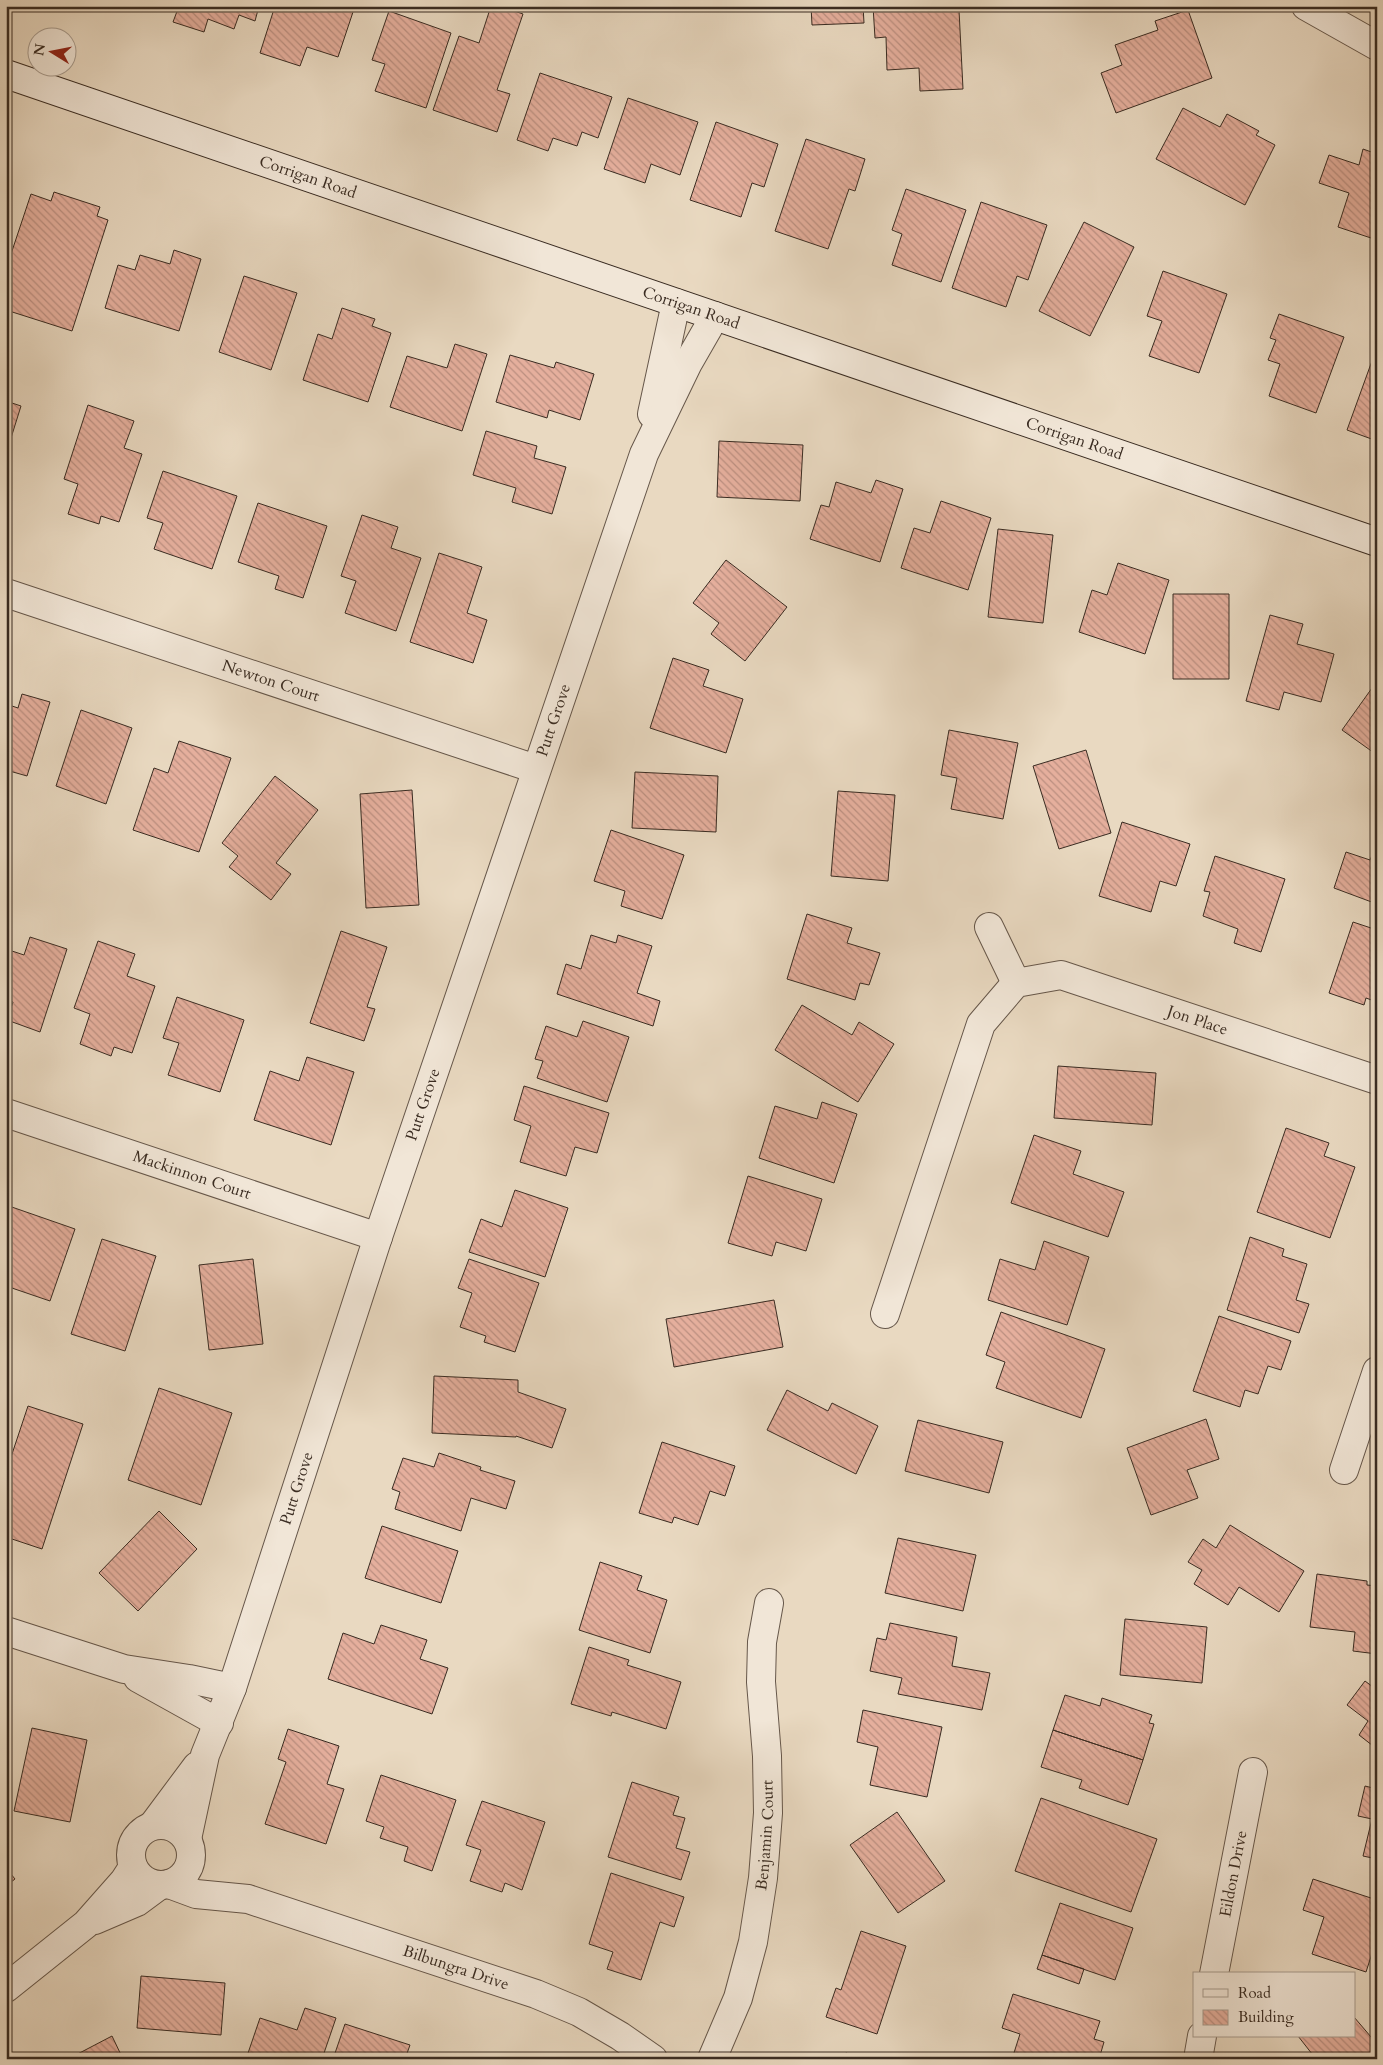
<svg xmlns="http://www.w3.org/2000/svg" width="1383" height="2065" font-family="Cardo,serif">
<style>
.building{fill:url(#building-back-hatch);stroke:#3a2c22}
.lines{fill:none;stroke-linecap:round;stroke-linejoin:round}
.minor-casing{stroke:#66574a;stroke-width:30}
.secondary-casing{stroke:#3a2c22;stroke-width:30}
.minor{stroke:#f1e6d7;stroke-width:28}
.secondary{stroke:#f1e6d7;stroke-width:28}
.labels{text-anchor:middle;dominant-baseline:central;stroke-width:4;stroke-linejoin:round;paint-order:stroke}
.street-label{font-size:16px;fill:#3a2c22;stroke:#f1e6d7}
</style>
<defs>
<pattern id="building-back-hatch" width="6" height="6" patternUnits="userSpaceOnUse" patternTransform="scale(1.25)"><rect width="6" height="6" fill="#e5af9d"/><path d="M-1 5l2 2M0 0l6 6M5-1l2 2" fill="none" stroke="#bb8f80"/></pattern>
</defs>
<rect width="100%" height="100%" fill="#e9d9c1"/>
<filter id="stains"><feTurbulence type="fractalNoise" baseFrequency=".004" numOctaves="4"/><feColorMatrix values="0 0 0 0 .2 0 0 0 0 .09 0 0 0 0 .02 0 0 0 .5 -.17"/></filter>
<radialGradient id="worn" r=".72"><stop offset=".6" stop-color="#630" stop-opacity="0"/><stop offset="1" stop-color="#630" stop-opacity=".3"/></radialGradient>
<path class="building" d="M179,6H259L255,21L239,15L234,29L208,19L204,32L173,22Z
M275,6H355L338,57L307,47L300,66L260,53Z
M491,6H500L523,14L497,90L510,94L497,132L433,110L459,36L479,43Z
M811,6H863L864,23L812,25Z
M873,6H938V11L959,10L963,89L920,91L919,68L887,70L886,37L875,38Z
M1188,10L1212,78L1116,113L1101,73L1122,65L1115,45L1158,30L1155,21Z
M389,11L451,33L426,108L375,91L385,64L372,60Z
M540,73L612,97L598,138L582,132L577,146L553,138L548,151L517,140Z
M628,98L698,122L680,175L651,164L645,183L604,169Z
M1183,108L1220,127L1227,114L1259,131L1256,135L1275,145L1245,205L1156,159Z
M716,122L778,144L764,187L752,183L741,217L690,200Z
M806,139L865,159L855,191L849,189L828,249L775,231Z
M1363,149L1377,154V240L1338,227L1349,193L1319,183L1329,155L1359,165Z
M906,189L966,210L941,282L892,265L902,234L892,230Z
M54,192L100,207L97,216L108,220L72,331L6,310V269L31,194L51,201Z
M981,202L1047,225L1028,280L1017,276L1006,307L952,288Z
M1084,222L1134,247L1090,336L1039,311Z
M174,250L201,259L179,331L105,308L118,265L135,270L140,255L170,264Z
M1163,271L1227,294L1199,373L1149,356L1162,321L1147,316Z
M244,276L297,293L271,370L219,352Z
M342,308L375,319L372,326L391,333L368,402L303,380L318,334L332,339Z
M1279,314L1344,337L1316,413L1269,396L1280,364L1268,360L1276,340L1270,338Z
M455,344L487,354L462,431L390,407L407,356L447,368Z
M1377,347V441L1347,430Z
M510,355L554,368L556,362L594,374L580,420L549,410L547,418L496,402Z
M6,401L21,406L6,454Z
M88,405L134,421L124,448L142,454L119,522L101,516L99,524L68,514L78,484L64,479Z
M486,431L537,446L534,458L566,467L552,514L512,502L516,488L473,475Z
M719,441L803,445L800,501L717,497Z
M163,471L237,496L212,569L154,549L163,523L147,518Z
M876,480L903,489L880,562L810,539L821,505L829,507L836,482L871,493Z
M941,501L991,518L968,590L901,568L914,528L930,533Z
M258,503L327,526L303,598L275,589L279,576L238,562Z
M362,515L398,527L391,548L421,558L396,631L345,613L356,581L341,576Z
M998,529L1053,535L1043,623L988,617Z
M439,553L482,567L467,613L487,620L473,663L410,642Z
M726,560L787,607L745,661L711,634L719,623L693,603Z
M1118,563L1169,580L1145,654L1079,632L1092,590L1107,595Z
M1173,594H1229V679H1173Z
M1270,615L1303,624L1297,644L1334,654L1321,702L1284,692L1279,710L1246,701Z
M673,658L709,670L703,686L743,699L726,753L650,728Z
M1377,681V755L1342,730Z
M22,694L50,702L27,776L6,770V704L18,708Z
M81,710L132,728L106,804L56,786Z
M949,730L1018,743L1003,819L951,809L957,778L941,775Z
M179,741L231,758L199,852L133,830L154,768L168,773Z
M1086,750L1111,833L1059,849L1033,766Z
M635,772L718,776L716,832L632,828Z
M275,776L318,810L276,863L291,874L271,900L229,867L238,856L222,843Z
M412,790L419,905L366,908L360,794Z
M838,791L895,795L888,881L831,876Z
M1122,822L1190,844L1176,886L1160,881L1151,912L1099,896Z
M611,830L684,855L662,919L621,906L625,891L594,881Z
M1377,843V904L1334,888L1346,852L1370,860Z
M1215,856L1285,879L1261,952L1234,943L1238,929L1203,916L1210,892L1204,891Z
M807,914L852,928L847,943L880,953L869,985L860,983L855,1000L787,979Z
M1353,922L1377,930V1002L1366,998L1364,1005L1329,993Z
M341,931L387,947L367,1007L375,1009L364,1041L310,1023Z
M591,935L616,943L618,935L652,946L637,993L660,1001L653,1026L557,994L566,964L581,969Z
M30,937L67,949L40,1032L7,1020L13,1002L6,1000V949L24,955Z
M98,941L135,954L127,976L155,986L132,1053L114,1047L111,1056L80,1044L90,1014L74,1008Z
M177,997L244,1020L220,1092L168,1075L179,1043L163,1038Z
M802,1005L852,1035L859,1022L894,1044L858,1102L775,1050Z
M583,1021L629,1037L607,1102L537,1078L543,1061L535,1059L546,1026L577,1037Z
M307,1057L354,1072L331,1145L254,1120L270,1071L299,1081Z
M1058,1066L1156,1073L1152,1125L1054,1118Z
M524,1086L609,1113L597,1153L575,1147L566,1176L520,1162L531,1126L514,1120Z
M822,1102L857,1114L834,1183L759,1158L775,1106L817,1119Z
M1286,1128L1329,1143L1324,1156L1355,1167L1330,1238L1257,1212Z
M1034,1135L1081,1151L1073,1174L1124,1192L1108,1237L1011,1203Z
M748,1176L822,1199L806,1251L776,1242L772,1256L728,1243Z
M515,1190L568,1208L545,1277L469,1252L481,1219L502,1227Z
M6,1205L75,1229L50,1301L6,1286Z
M1250,1237L1284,1249L1282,1256L1307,1264L1296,1300L1309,1304L1299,1333L1227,1310Z
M102,1239L156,1256L125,1351L71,1334Z
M1044,1241L1089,1257L1067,1325L988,1300L1000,1259L1035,1270Z
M253,1259L263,1344L209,1350L199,1265Z
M469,1259L539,1283L515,1352L484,1342L486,1336L460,1327L472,1293L458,1288Z
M774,1300L783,1347L674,1367L666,1319Z
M1001,1312L1105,1349L1081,1418L996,1388L1005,1362L986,1355Z
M1219,1316L1291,1341L1281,1370L1268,1366L1258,1394L1245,1390L1240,1407L1193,1391Z
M434,1376L518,1380V1392L566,1409L552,1448L516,1436V1437L432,1433Z
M159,1388L232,1413L201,1505L128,1480Z
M787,1390L828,1411L832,1403L878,1426L856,1474L767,1430Z
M28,1406L83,1424L42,1549L6,1537V1472Z
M1206,1419L1219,1459L1187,1470L1198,1498L1151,1515L1127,1448Z
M918,1420L1003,1442L989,1493L905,1471Z
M662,1442L735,1466L725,1496L710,1491L698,1525L674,1517L672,1523L639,1513Z
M439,1453L481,1467L480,1470L515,1481L506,1509L471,1498L461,1531L395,1509L400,1492L392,1489L403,1458L434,1467Z
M159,1511L197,1549L138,1611L99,1573Z
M1230,1525L1304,1571L1279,1612L1239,1587L1228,1605L1194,1584L1202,1570L1188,1562L1203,1539L1216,1548Z
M382,1526L458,1551L441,1603L365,1578Z
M898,1538L976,1555L963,1611L885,1593Z
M600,1562L642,1576L637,1590L667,1600L650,1653L579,1630Z
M1317,1574L1367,1581V1585L1377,1586V1654L1353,1651L1355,1632L1310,1627Z
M1125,1619L1207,1627L1202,1683L1120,1675Z
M890,1623L957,1637L952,1666L990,1673L982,1710L898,1694L902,1678L870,1671L877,1638L886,1640Z
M381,1625L427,1640L420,1659L448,1668L432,1714L328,1679L343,1633L374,1644Z
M589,1647L629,1660L627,1665L681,1682L666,1729L612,1712L611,1716L571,1704Z
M1365,1681L1377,1690V1749L1359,1735L1368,1721L1347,1705Z
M1065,1695L1100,1706L1102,1698L1152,1715L1149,1723L1154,1724L1143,1760L1053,1730Z
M863,1710L942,1727L927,1797L870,1785L878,1747L857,1742Z
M32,1728L87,1740L70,1822L14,1811Z
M288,1729L339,1746L327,1784L344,1789L326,1844L265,1824L286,1762L278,1759Z
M1053,1730L1143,1760L1128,1805L1079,1788L1082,1780L1041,1767Z
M381,1775L456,1800L432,1871L404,1861L408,1847L380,1838L384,1827L366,1821Z
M632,1782L679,1797L673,1815L685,1818L676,1848L690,1852L681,1880L608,1857Z
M1365,1786L1377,1789V1859L1363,1856L1372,1819L1358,1816Z
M1041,1798L1157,1839L1131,1912L1015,1871Z
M482,1801L545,1822L522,1890L505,1883L502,1892L470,1881L481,1850L466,1845Z
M897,1812L945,1881L898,1913L850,1845Z
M6,1868L15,1879L6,1886Z
M611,1873L684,1897L674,1927L660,1922L641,1980L607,1969L613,1952L589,1944Z
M1313,1879L1377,1900V1938L1366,1972L1312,1954L1324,1917L1303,1910Z
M1060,1903L1133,1928L1115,1980L1042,1955Z
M861,1931L906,1946L877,2034L826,2017L836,1988L841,1990Z
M1042,1955L1084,1969L1079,1984L1037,1969Z
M141,1976L225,1983L221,2035L137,2028Z
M1013,1994L1100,2021L1094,2039L1104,2042L1099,2059H1012L1020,2034L1002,2028Z
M305,2008L336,2018L322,2059H246L260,2018L297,2030Z
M1354,2017L1377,2044V2055L1373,2059H1316L1298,2036H1354Z
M345,2024L410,2045L405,2059H333Z
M112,2036L123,2059H68Z
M847,2053L849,2059H825Z"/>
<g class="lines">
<defs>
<g id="minor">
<path d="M1306,6L1377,46"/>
<path d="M652,414L676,303"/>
<path id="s1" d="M6,593L536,769"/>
<path d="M989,927L1016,983"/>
<path id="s2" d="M6,1113L378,1237"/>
<path id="s3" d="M885,1314L981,1024L1016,983L1061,975L1377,1080"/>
<path d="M1344,1470L1377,1371"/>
<path d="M6,1631L124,1669L189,1679L232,1688"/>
<path d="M138,1678L219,1723"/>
<circle cx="161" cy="1855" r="30"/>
<path d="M153,1825L197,1766"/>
<path id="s4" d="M187,1839L205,1755L232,1688L378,1237L644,454L688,363L715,316"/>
<path id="s5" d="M169,1884L196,1894L248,1899L536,1994L579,2012L620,2036L653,2059"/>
<path d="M95,1920L137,1902L160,1885"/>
<path id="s6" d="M1214,1974L1253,1772"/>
<path d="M6,1988L86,1924L124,1881L133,1867"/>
<path id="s7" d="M712,2059L738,1998L753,1942L763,1878L768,1813L767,1756L761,1682L762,1642L769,1603"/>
<path d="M1198,2059L1202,2036"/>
</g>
<g id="secondary">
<path id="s8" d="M6,74L1377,542"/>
</g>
</defs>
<use href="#minor" class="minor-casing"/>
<use href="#secondary" class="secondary-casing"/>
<use href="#minor" class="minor"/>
<use href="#secondary" class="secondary"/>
</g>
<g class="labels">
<g class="street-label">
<text stroke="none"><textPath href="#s8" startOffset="319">Corrigan Road</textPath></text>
<text stroke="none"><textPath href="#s8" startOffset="724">Corrigan Road</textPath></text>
<text stroke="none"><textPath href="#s8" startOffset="1129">Corrigan Road</textPath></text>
<text stroke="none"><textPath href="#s1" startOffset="279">Newton Court</textPath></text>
<text stroke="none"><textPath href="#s4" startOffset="1178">Putt Grove</textPath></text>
<text stroke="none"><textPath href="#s3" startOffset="549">Jon Place</textPath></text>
<text stroke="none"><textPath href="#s4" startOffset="772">Putt Grove</textPath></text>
<text stroke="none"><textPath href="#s2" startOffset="196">Mackinnon Court</textPath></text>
<text stroke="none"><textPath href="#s4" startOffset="368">Putt Grove</textPath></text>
<text stroke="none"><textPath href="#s7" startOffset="232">Benjamin Court</textPath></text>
<text stroke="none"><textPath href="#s6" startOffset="102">Eildon Drive</textPath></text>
<text stroke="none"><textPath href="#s5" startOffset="300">Bilbungra Drive</textPath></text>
</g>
</g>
<rect width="1383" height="2065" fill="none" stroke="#e9d9c1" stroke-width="25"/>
<rect x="8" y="8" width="1368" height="2050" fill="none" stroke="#3a2c22" stroke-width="2.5"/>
<rect x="12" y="12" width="1358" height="2040" fill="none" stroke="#3a2c22"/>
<rect x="1193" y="1972" width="162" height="65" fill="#f1e6d7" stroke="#a89c8f"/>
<rect x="1203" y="1989" width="25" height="8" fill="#f1e6d7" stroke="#a89c8f"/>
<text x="1238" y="1998" font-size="15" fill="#3a2c22">Road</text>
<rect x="1203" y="2010" width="25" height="15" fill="url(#building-back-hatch)" stroke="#a89c8f"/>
<text x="1238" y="2022" font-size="15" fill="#3a2c22">Building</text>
<g transform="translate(52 52) rotate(280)"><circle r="24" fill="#f1e6d7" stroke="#a89c8f"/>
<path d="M0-4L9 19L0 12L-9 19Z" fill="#8f2418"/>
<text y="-8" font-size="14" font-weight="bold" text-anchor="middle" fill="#3a2c22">N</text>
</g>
<rect width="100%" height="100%" filter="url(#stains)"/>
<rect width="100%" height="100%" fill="url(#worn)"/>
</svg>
